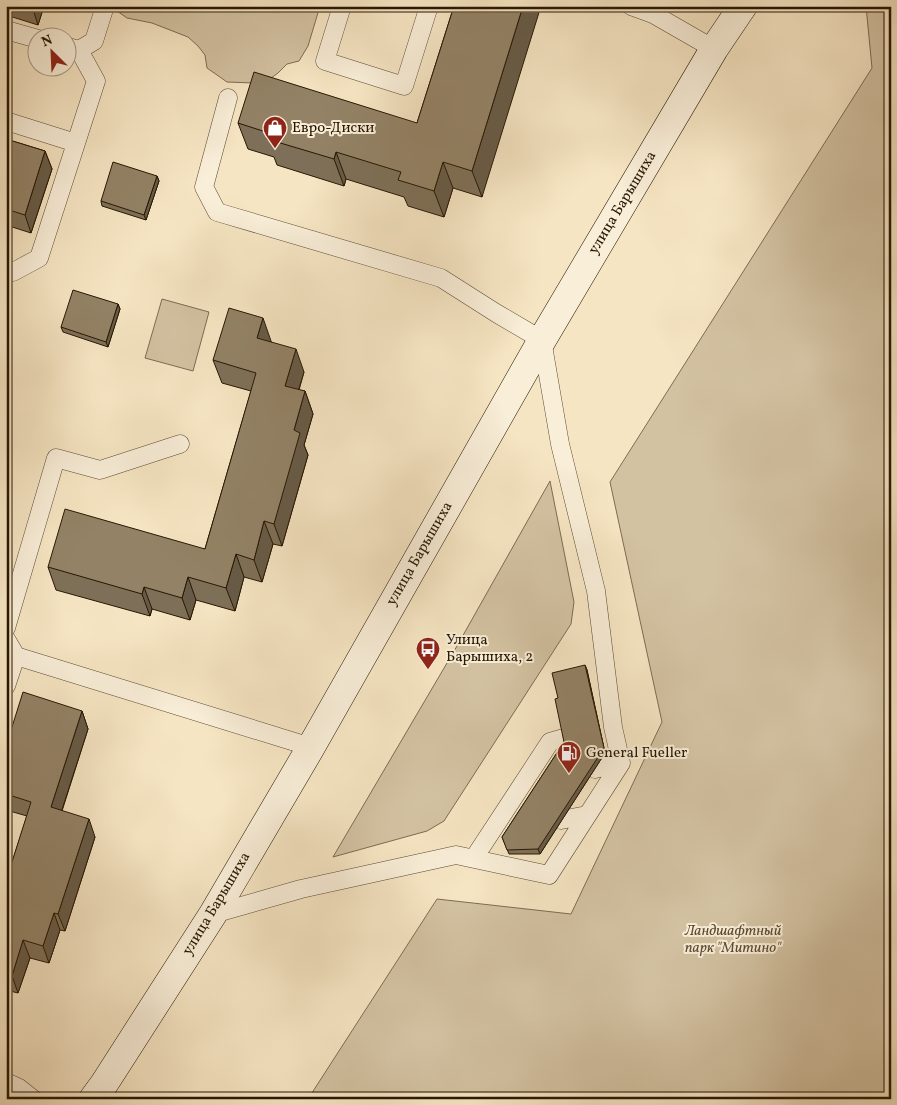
<svg xmlns="http://www.w3.org/2000/svg" width="897" height="1105" font-family="Vollkorn,serif">
<style>
.green{fill:#d3c2a2;stroke:#7d6c52}
.lines{fill:none;stroke-linecap:round;stroke-linejoin:round}
.lane-casing{stroke:#5b4a32;stroke-width:19}
.secondary-casing{stroke:#271702;stroke-width:29}
.lane{stroke:#f9eed8;stroke-width:18}
.secondary{stroke:#f9eed8;stroke-width:28}
.wall{fill:#7e7058;stroke:#271702}
.shaded-wall{fill:#675b47;stroke:#271702}
.building{fill:#938266;stroke:#271702}
.labels{text-anchor:middle;dominant-baseline:central;stroke-width:4;stroke-linejoin:round;paint-order:stroke}
.poi-label{font-size:15px;fill:#271702;stroke:#f9eed8;text-anchor:start}
.street-label{font-size:15px;fill:#271702;stroke:#f9eed8}
.park-label{font-size:15px;font-style:italic;fill:#5b4a32;stroke:#f9eed8}
</style>
<rect width="100%" height="100%" fill="#f6e5c3"/>
<filter id="stains"><feTurbulence type="fractalNoise" baseFrequency=".004" numOctaves="4"/><feColorMatrix values="0 0 0 0 .2 0 0 0 0 .09 0 0 0 0 .02 0 0 0 .5 -.17"/></filter>
<radialGradient id="worn" r=".72"><stop offset=".6" stop-color="#630" stop-opacity="0"/><stop offset="1" stop-color="#630" stop-opacity=".3"/></radialGradient>
<path class="green" d="M116,6H320L308,46L299,61L287,64L278,73L267,81L254,83L227,82L207,68L205,55L198,46L188,37L152,23L127,18L117,11Z
M866,6H891V1099H308L437,899L571,914L662,722L610,482L872,68Z
M162,299L209,312L193,371L145,358Z
M550,481L574,602L571,624L444,821L427,831L333,857L457,646Z"/>
<g class="lines">
<defs>
<path id="lane" d="M342,6L325,61L404,86L429,6
M631,6L653,14L714,49
M6,30L38,39
M68,47L79,50L94,41L105,6
M6,121L76,143
M6,270L13,272L39,258L96,81L79,50
M6,628L56,458L100,470L180,444
M6,639L16,656L311,747
M6,686L16,656
M595,769L621,763
M561,820L587,815
M474,858L550,742L564,738
M213,914L301,889L456,855L549,875L621,763L613,727L596,591L560,444L542,340L496,313L441,278L217,212L204,187L228,98
M6,1082L19,1088L33,1099"/>
<path id="secondary" d="M93,1099L104,1084L213,914L311,747L542,340L714,49L743,6"/>
</defs>
<use href="#lane" class="lane-casing"/>
<use href="#secondary" class="secondary-casing"/>
<use href="#lane" class="lane"/>
<use href="#secondary" class="secondary"/>
</g>
<path class="wall" d="M6,6H44L38,25L6,15Z
M454,6L482,197L453,188L444,217L408,206L404,197L346,179L344,186L277,165L274,157L248,149L238,123H417Z
M6,139L45,151L52,169L31,233L6,225Z
M157,176L159,181L146,220L102,206L101,201Z
M118,304L120,309L108,347L63,332L61,327Z
M271,341V342L304,372L299,390L305,391L313,414L304,445L308,455L282,546L273,544L262,582L244,577L235,611L196,600L190,620L152,609L150,616L56,590L48,567L205,549L251,391L222,383L213,360Z
M585,665L587,670L605,753L540,854H509L502,837L564,742L558,698Z
M82,711L88,729L62,811L95,837L65,931L60,930L49,963L30,958L18,993L6,990V881L27,816L6,810V746Z"/>
<path class="shaded-wall" d="M32,6H44L38,25Z
M523,6H541L482,197L472,171Z
M45,151L52,169L31,233L25,215Z
M336,152L346,179L344,186L334,159Z
M443,162L453,188L444,217L434,191Z
M157,176L159,181L146,220L144,215Z
M118,304L120,309L108,347L106,342Z
M263,318L271,341L265,360L257,338Z
M296,349L304,372L293,408L285,386Z
M305,391L313,414L304,445L308,455L282,546L274,524L294,430Z
M264,521L273,544L262,582L254,560Z
M236,554L244,577L235,611L226,588Z
M188,577L196,600L190,620L182,598Z
M144,587L152,609L150,616L142,594Z
M585,665L587,670L605,753L540,854L538,849Z
M82,711L88,729L57,825L51,807Z
M89,819L95,837L65,931L58,914Z
M54,913L60,930L49,963L43,946Z
M23,940L30,958L18,993L12,976Z"/>
<path class="building" d="M454,6H523L472,171L443,162L434,191L398,180L401,172L336,152L334,159L267,139L269,133L238,123L254,72L417,123Z
M6,139L45,151L25,215L6,209Z
M113,162L157,176L144,215L101,201Z
M73,290L118,304L106,342L61,327Z
M229,308L263,318L257,338L296,349L285,386L305,391L294,430L300,433L274,524L264,521L254,560L236,554L226,588L188,577L182,598L144,587L142,594L48,567L65,509L205,549L256,373L213,360Z
M585,665L604,748L538,849L507,850L502,837L564,742L555,699L558,698L552,673Z
M23,692L82,711L51,807L89,819L58,914L54,913L43,946L23,940L12,976L6,974V881L31,802L6,794V746Z"/>
<defs>
<symbol id="shop-pin" viewBox="-11 -11 22 30"><path d="M0 17L-7.5 6A9.5 9.5 0 1 1 7.5 6Z" fill="#8f2418" stroke="#f9eed8"/><path d="M-5-2.5h2.3a2.7 3.5 0 0 1 5.4 0H5L5.5 6h-11ZM-1.5-2.5h3a1.5 2.3 0 0 0-3 0Z" fill="#fff"/></symbol>
<symbol id="bus-pin" viewBox="-11 -11 22 30"><path d="M0 17L-7.5 6A9.5 9.5 0 1 1 7.5 6Z" fill="#8f2418" stroke="#f9eed8"/><path d="M-5-6H5V4H4V6H2V4H-2V6H-4V4H-5ZM-3.5-4V0h7V-4ZM-3.5 1.2v1.5H-2V1.2ZM2 1.2v1.5H3.5V1.2Z" fill="#fff"/></symbol>
<symbol id="fuel-pin" viewBox="-11 -11 22 30"><path d="M0 17L-7.5 6A9.5 9.5 0 1 1 7.5 6Z" fill="#8f2418" stroke="#f9eed8"/><path d="M-5.5-6h7V0h2V4h1.3V-2.5L3-4.5l.8-.8L6-3V5H2.5V1h-1V6h-7ZM-4.2-4.7v3.2H.2V-4.7Z" fill="#fff"/></symbol>
</defs>
<g fill-rule="evenodd">
<use href="#shop-pin" x="261" y="114" width="28" height="38"/>
<use href="#bus-pin" x="414" y="635" width="28" height="38"/>
<use href="#fuel-pin" x="555" y="739" width="28" height="38"/>
</g>
<g class="labels">
<g class="poi-label">
<text x="292" y="128">Евро-Диски</text>
<text x="446" y="640">Улица<tspan x="446" dy="17">Барышиха, 2</tspan></text>
<text x="586" y="753">General Fueller</text>
</g>
<g class="street-label">
<text transform="translate(623 203) rotate(-59)">улица Барышиха</text>
<text transform="translate(420 554) rotate(-60)">улица Барышиха</text>
<text transform="translate(217 904) rotate(-59)">улица Барышиха</text>
</g>
<g class="park-label">
<text x="733" y="931">Ландшафтный<tspan x="733" dy="17">парк "Митино"</tspan></text>
</g>
</g>
<rect width="897" height="1105" fill="none" stroke="#f6e5c3" stroke-width="25"/>
<rect x="8" y="8" width="882" height="1090" fill="none" stroke="#271702" stroke-width="2.5"/>
<rect x="12" y="12" width="872" height="1080" fill="none" stroke="#271702"/>
<g transform="translate(52 52) rotate(336)"><circle r="24" fill="#f9eed8" stroke="#a59882"/>
<path d="M0-4L9 19L0 12L-9 19Z" fill="#8f2418"/>
<text y="-8" font-size="14" font-weight="bold" text-anchor="middle" fill="#271702">N</text>
</g>
<rect width="100%" height="100%" filter="url(#stains)"/>
<rect width="100%" height="100%" fill="url(#worn)"/>
</svg>
